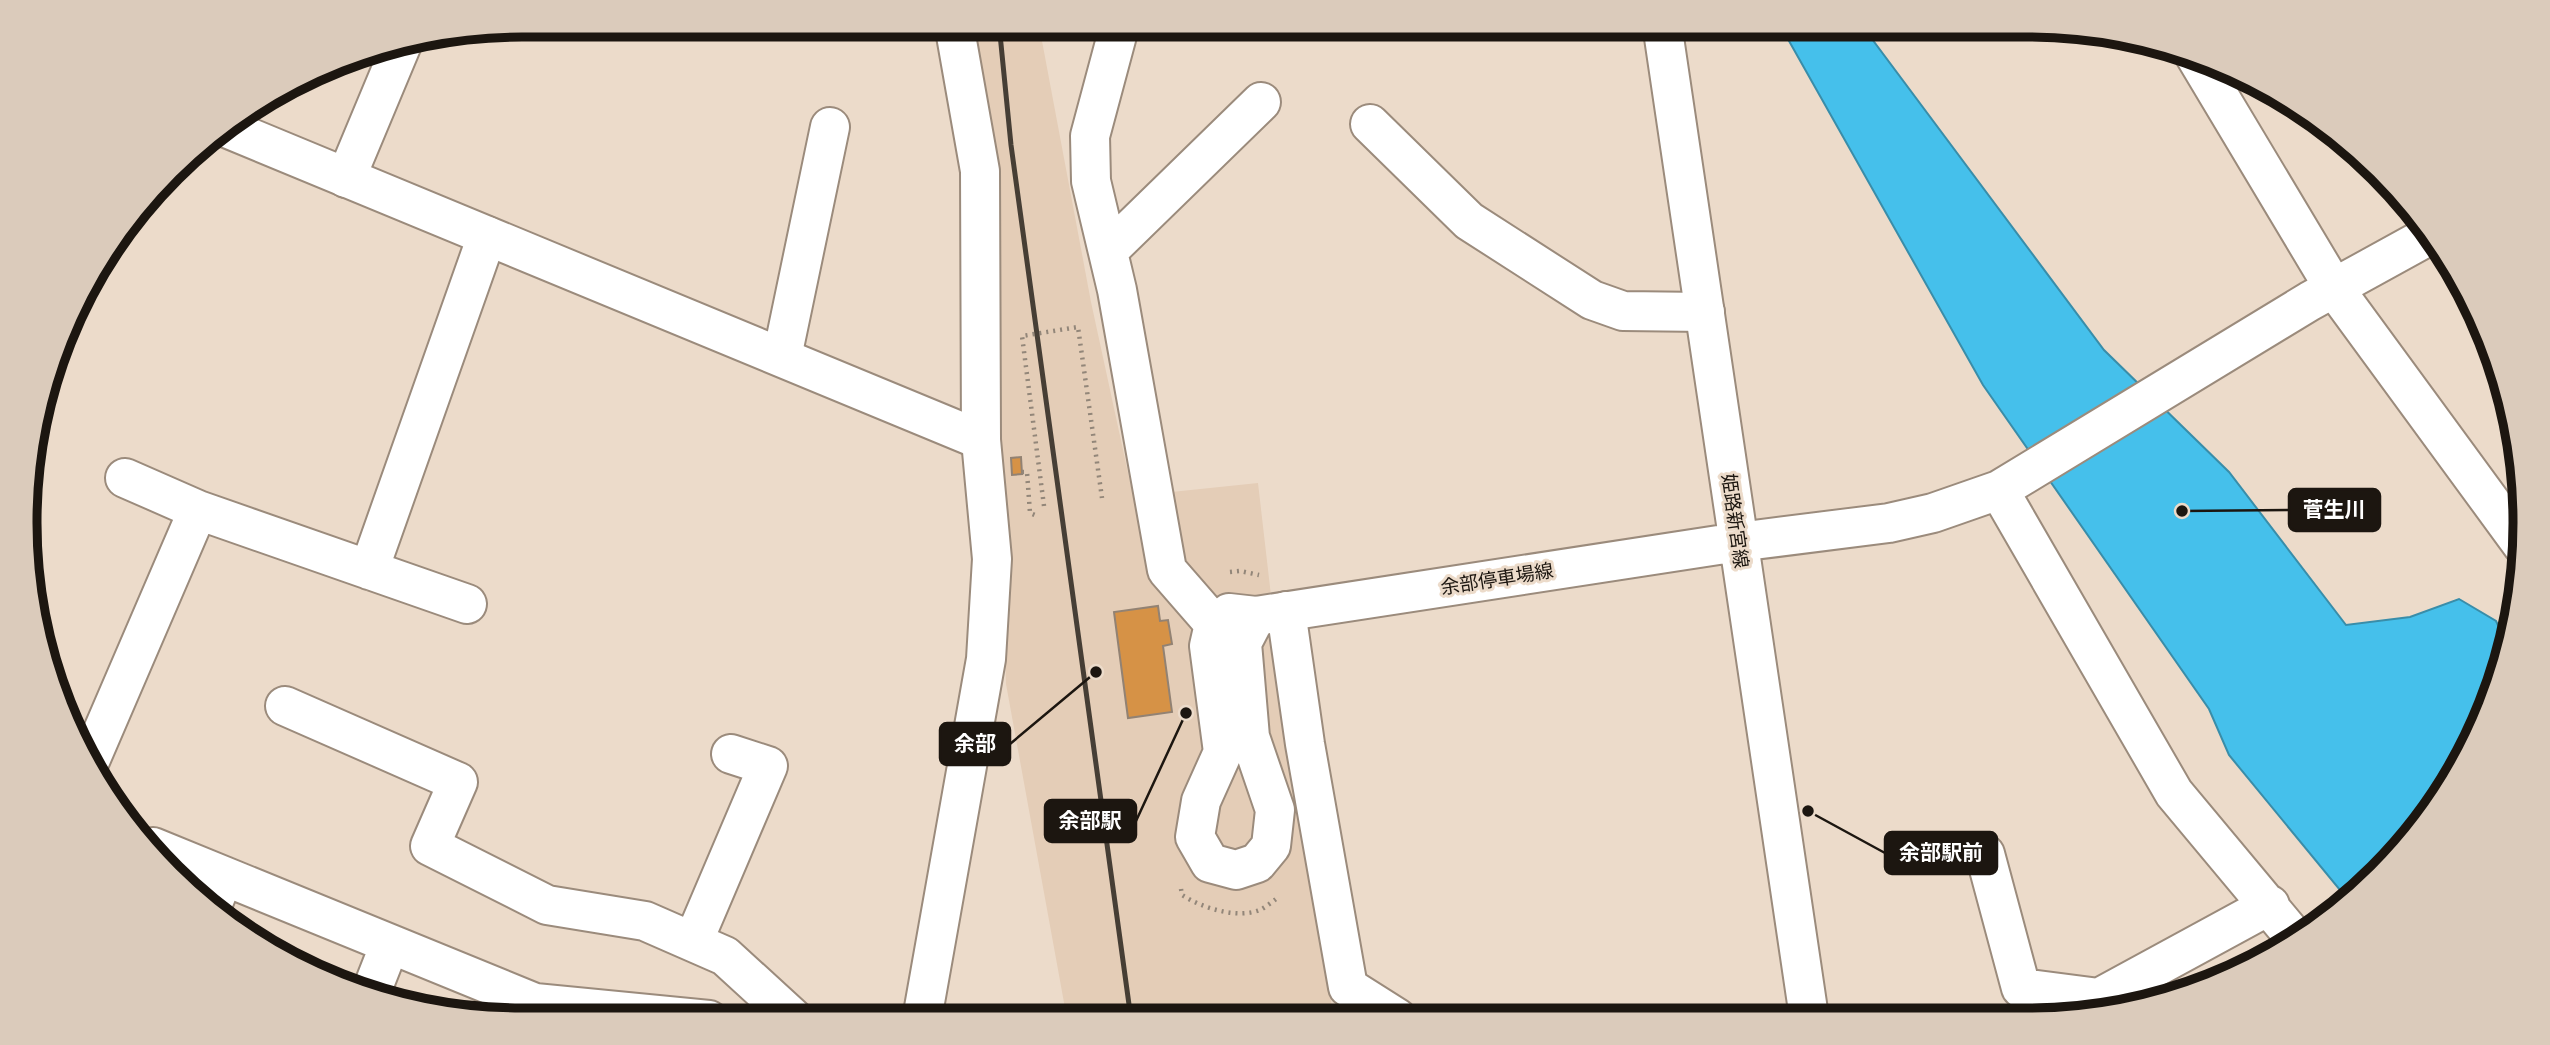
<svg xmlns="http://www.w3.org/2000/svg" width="2550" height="1045" font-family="Helvetica,'Noto Sans JP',sans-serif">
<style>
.built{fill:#e4cdb7}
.water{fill:#45c0eb;stroke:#398da9;stroke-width:2}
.building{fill:#d69246;stroke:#928273;stroke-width:2}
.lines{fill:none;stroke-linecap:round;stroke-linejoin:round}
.street-casing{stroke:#9b8b7c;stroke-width:42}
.secondary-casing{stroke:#9b8b7c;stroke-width:42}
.path{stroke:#928679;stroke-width:4.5;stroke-dasharray:2 5;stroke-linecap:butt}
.street{stroke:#fff;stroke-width:38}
.secondary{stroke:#fff;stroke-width:38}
.rail{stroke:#463e35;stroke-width:5}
.labels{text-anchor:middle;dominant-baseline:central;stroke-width:6;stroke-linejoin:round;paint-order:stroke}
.street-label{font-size:19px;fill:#1c1610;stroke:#ecdbca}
.rim{fill:none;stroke:#1c1610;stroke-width:9}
.leader{fill:none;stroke:#1c1610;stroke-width:2.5}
.callout-dot{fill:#1c1610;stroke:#ecdbca;stroke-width:2.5}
.callout{fill:#1c1610;stroke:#1c1610;stroke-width:2.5}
.callout-label{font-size:21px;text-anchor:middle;font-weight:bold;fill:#fff}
</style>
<rect width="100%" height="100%" fill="#ecdbca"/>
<path class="built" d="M970,25H1039L1091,302L1133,496L1258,483L1282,691L1332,1007L1329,1018L1067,1019L1006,684L999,349Z"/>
<path class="water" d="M1780,25H1866L1872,39L2104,350L2229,472L2346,625L2410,617L2459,599L2496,621L2508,646L2499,682L2442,799L2356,897L2349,901L2229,755L2209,709L1983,385Z"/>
<path class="building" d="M1021,457L1022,474L1012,475L1011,458Z
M1158,606L1160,621L1168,620L1172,644L1163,646L1172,712L1128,718L1114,612Z"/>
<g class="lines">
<defs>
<path id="street" d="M1120,24L1090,136L1091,181L1117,290L1167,570L1214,624
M2194,54L2334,288L2523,546
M1370,124L1469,221L1592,300L1623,311L1705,312
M346,178L402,44
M1108,251L1261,102
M782,357L830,127
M125,478L198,510
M1999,490L2174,793L2295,938
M1738,542L1889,523L1933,513L1999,490L2310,301L2432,234
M369,570L487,236
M1286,611L1305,744L1348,987L1397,1018
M1229,613L1256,616L1242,643L1250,737L1275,810L1271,846L1257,863L1236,870L1210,863L1195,837L1201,801L1223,752L1209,646L1214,624Z
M285,706L458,782L430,846L547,905L645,921L725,956L795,1020
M89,763L198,510L467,604
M153,847L535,1003L709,1020
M1985,854L2021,988L2099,998L2270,905
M211,908L224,876
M693,942L768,766L731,754
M370,995L390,944
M922,1019L986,659L992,559L981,440L980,171L954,24"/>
<path id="secondary" d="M1662,24L1809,1017
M224,127L981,440
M1256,616L1738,542"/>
</defs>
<use href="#street" class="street-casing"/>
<use href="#secondary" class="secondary-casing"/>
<path class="path" d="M1022,472H1027L1030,513L1037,516
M1044,506L1022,336L1078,327L1102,498
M1230,572L1240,571L1259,575
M1181,889L1182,895C1202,908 1239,920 1262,909C1267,906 1272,902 1276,899"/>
<use href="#street" class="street"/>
<use href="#secondary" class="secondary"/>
<path class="rail" d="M999,24L1011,145L1131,1019"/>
</g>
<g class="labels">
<g class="street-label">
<text transform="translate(1735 521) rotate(82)">姫路新宮線</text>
<text transform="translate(1497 579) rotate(-9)">余部停車場線</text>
</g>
</g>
<path d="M0 0H2550V1045H0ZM522 37H2028A485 485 0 0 1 2513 522V523A485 485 0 0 1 2028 1008H522A485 485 0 0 1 37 523V522A485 485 0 0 1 522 37Z" fill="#dbcbbb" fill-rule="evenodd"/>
<path class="rim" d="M522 37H2028A485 485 0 0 1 2513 522V523A485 485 0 0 1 2028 1008H522A485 485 0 0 1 37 523V522A485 485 0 0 1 522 37Z"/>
<path class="leader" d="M2182 511L2289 510M1096 672L1010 744M1186 713L1136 821M1808 811L1885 853"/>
<g class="callout-dot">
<circle cx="2182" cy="511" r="7"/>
<circle cx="1096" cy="672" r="7"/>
<circle cx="1186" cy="713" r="7"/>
<circle cx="1808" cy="811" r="7"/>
</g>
<g class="callout">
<rect x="2289" y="489" width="91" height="42" rx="7"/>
<rect x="940" y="723" width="70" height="42" rx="7"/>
<rect x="1045" y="800" width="91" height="42" rx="7"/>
<rect x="1885" y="832" width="112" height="42" rx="7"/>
</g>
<g class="callout-label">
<text x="2334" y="517">菅生川</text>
<text x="975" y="751">余部</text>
<text x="1090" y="828">余部駅</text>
<text x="1941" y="860">余部駅前</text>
</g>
</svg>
